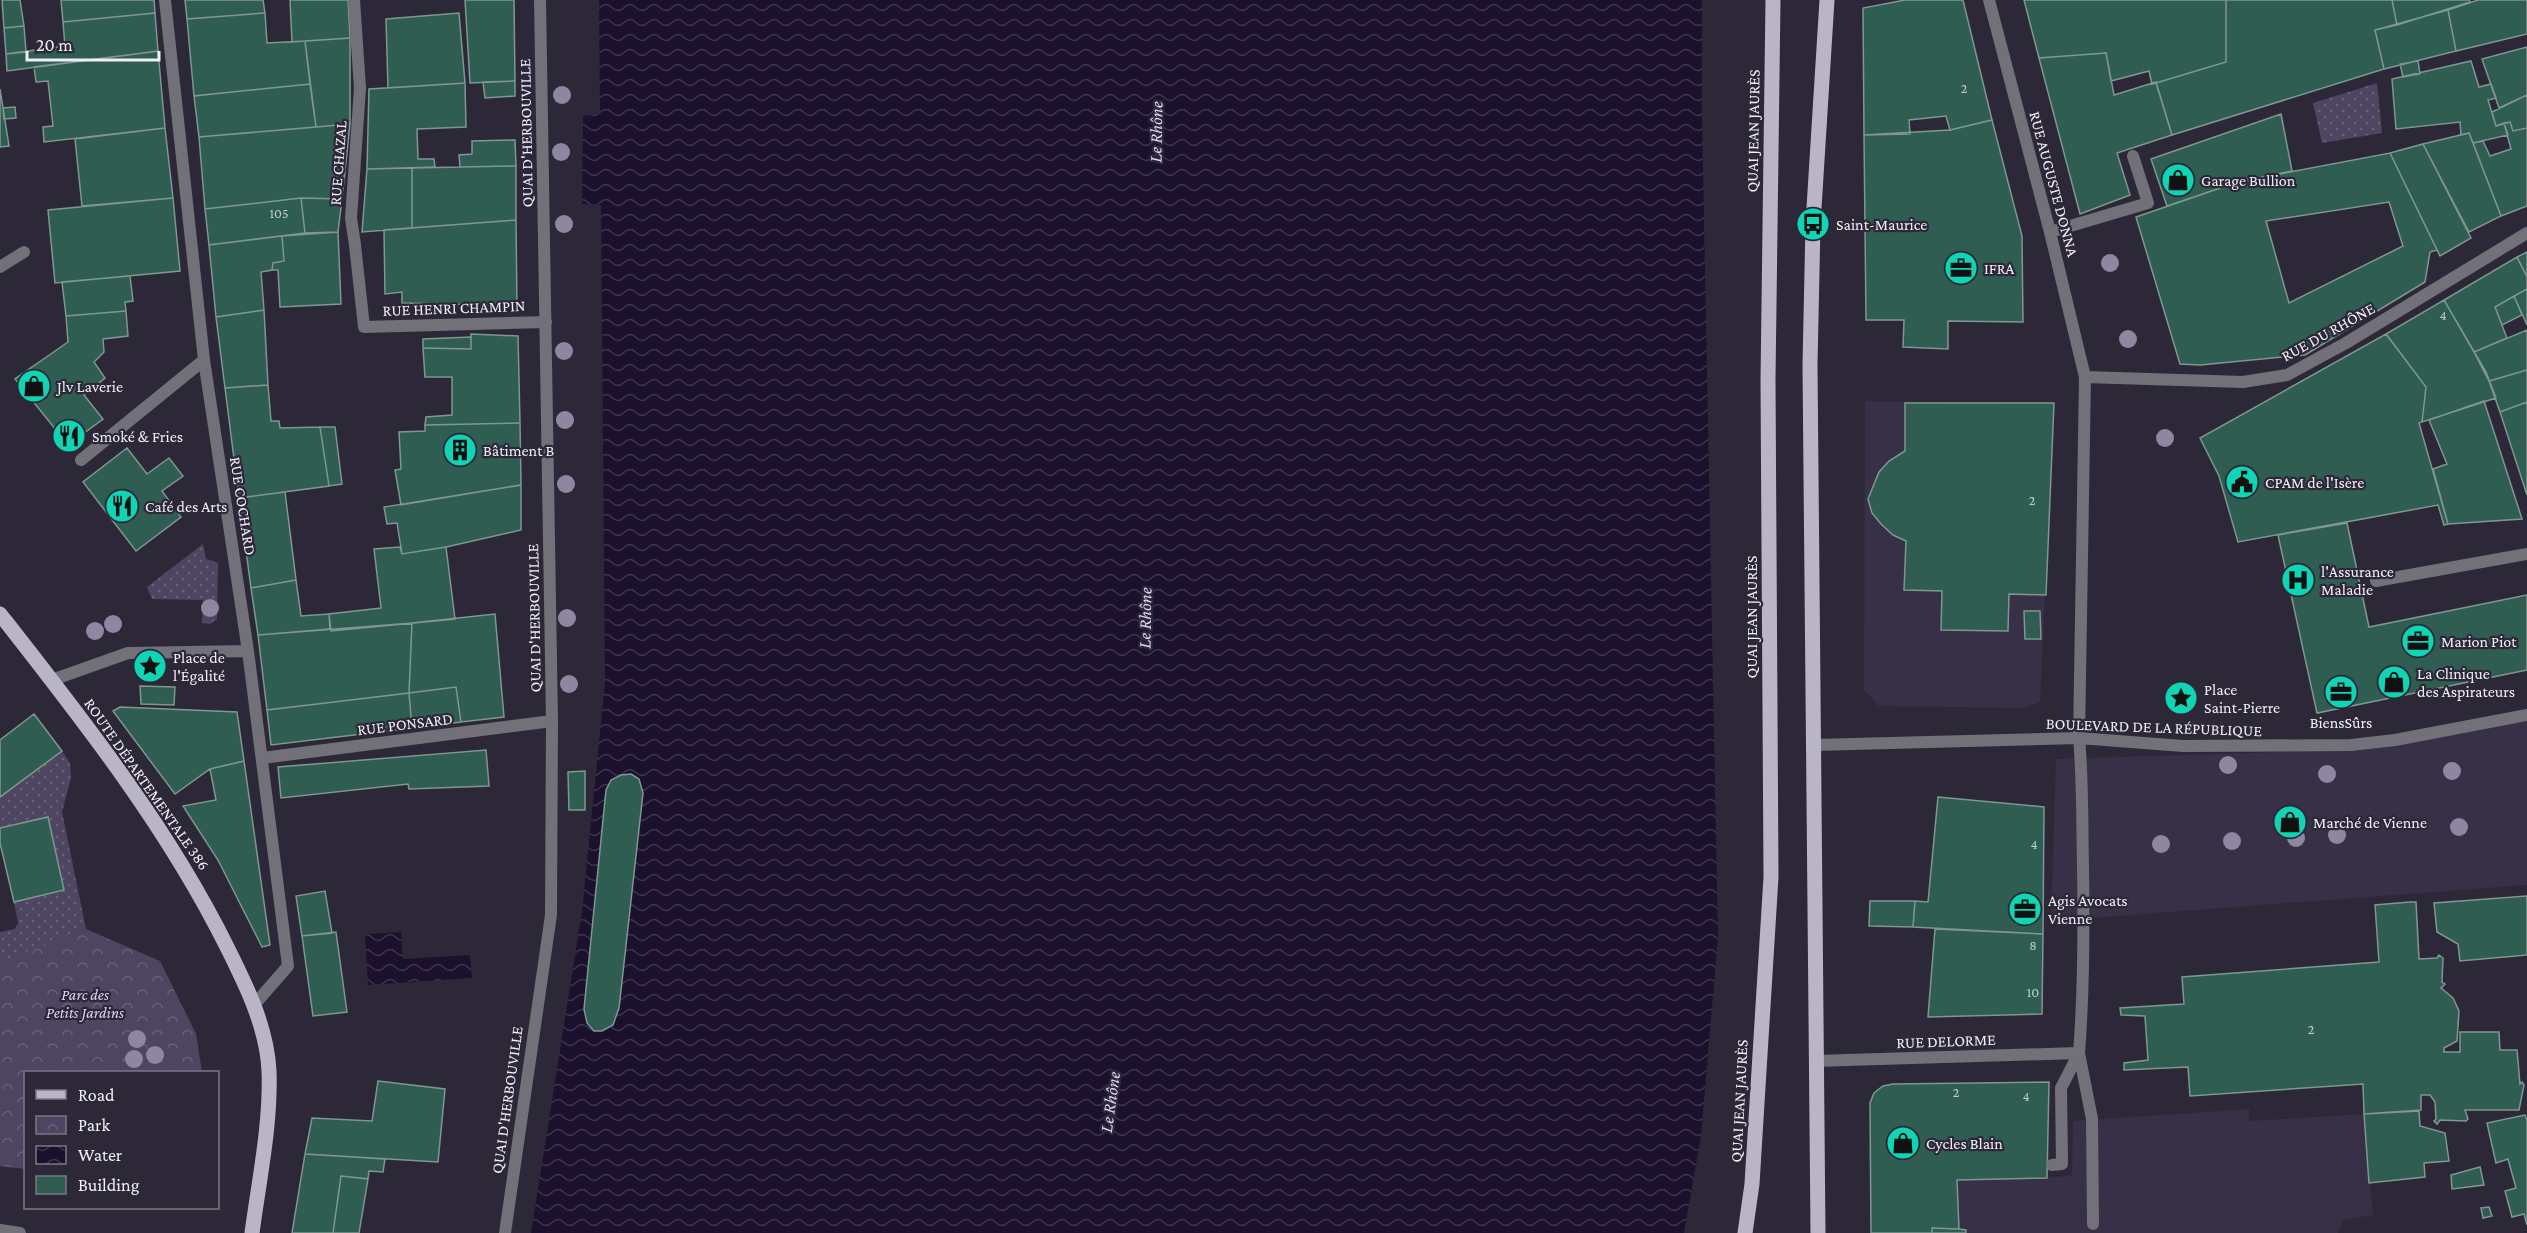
<svg xmlns="http://www.w3.org/2000/svg" width="2527" height="1233" font-family="'Crimson Pro',serif">
<style>
.built{fill:#373046}
.grass{fill:url(#grass-dots)}
.park{fill:url(#park-crowns)}
.water{fill:url(#water-waves)}
.building{fill:#2f5d52;stroke:#7f9790;stroke-width:1.5;fill-rule:evenodd}
.lines{fill:none;stroke-linecap:round;stroke-linejoin:round}
.service{stroke:#727078;stroke-width:12}
.pedestrian{stroke:#727078;stroke-width:12}
.minor{stroke:#727078;stroke-width:12}
.primary{stroke:#bab5c6;stroke-width:15}
.tree{fill:#8e87a2}
.labels{text-anchor:middle;dominant-baseline:central;stroke-width:4.5;stroke-linejoin:round;paint-order:stroke}
.number-label{font-size:14px;fill:#c0cacf}
.street-label{font-size:16px;fill:#f1eef9;stroke:#2d2838}
.poi-label{font-size:16px;fill:#f1eef9;stroke:#2d2838;text-anchor:start}
.park-label{font-size:16px;font-style:italic;fill:#ded4f8;stroke:#2d2838}
.water-label{font-size:18px;font-style:italic;fill:#dfd4f9;stroke:#2d2838}
</style>
<defs>
<pattern id="grass-dots" width="8" height="8" patternUnits="userSpaceOnUse" patternTransform="scale(1.5)"><rect width="8" height="8" fill="#4e4661"/><path d="M2 2h.1M6 6h.1" fill="none" stroke="#686178" stroke-width="1.8" stroke-linecap="round"/></pattern>
<pattern id="park-crowns" width="20" height="18" patternUnits="userSpaceOnUse" patternTransform="scale(1.5)"><rect width="20" height="18" fill="#4e4661"/><path d="M2 6a3 3 0 1 1 6 0M12 15a3 3 0 1 1 6 0" fill="none" stroke="#686178"/></pattern>
<pattern id="water-waves" width="16" height="10" patternUnits="userSpaceOnUse" patternTransform="scale(1.5)"><rect width="16" height="10" fill="#1c112d"/><path d="M0 5q4-4 8 0t8 0" fill="none" stroke="#3d344c"/></pattern>
</defs>
<rect width="100%" height="100%" fill="#2d2838"/>
<path class="built" d="M1865,401L2054,403L2040,702L2024,708L1879,706L1864,690Z
M2527,720V885L2051,921L2056,759L2311,751Z
M2249,1109V1121L2364,1114L2373,1215L2343,1220L2338,1233H1966L1959,1229L1957,1180L2072,1176L2073,1121Z"/>
<path class="grass" d="M2377,83L2382,133L2322,143L2313,103Z
M203,544L206,559L218,563L217,619L210,624L202,623L203,600L152,599L147,587Z
M62,751L70,763L71,778L62,812L86,929L68,936L0,1056V932L15,929L18,923L14,902L64,890L48,818L0,828V797Z"/>
<path class="park" d="M86,929L160,961L196,1034L202,1072H26L25,1169L0,1166V962Z"/>
<path class="water" d="M599,0H1702V115L1718,937L1701,1136L1684,1233H531L582,911L605,683L601,205L582,204L583,116L600,114Z
M401,932L403,959L470,955L472,978L368,985L365,934Z"/>
<path class="building" d="M2,0H20L24,26L4,28Z
M61,0H154L155,13L63,22Z
M185,0H263L265,13L187,19Z
M290,0H348L350,38L292,42Z
M465,0H514L515,81L470,83Z
M1905,0H1963L1992,120L1950,130L1946,116L1909,120L1910,134L1864,135L1863,8Z
M2024,0H2226V62L2156,83L2152,84L2149,71L2111,81L2106,53L2039,58Z
M2226,0H2392L2397,25L2375,30L2384,69L2172,135L2156,83L2226,62Z
M2392,0H2469L2470,2L2397,25Z
M2478,0H2527V34L2456,51L2448,10Z
M2448,10L2456,51L2384,69L2375,30Z
M155,13L158,51L7,71L6,54L65,46L63,22Z
M265,13L267,43L305,41L310,84L194,96L187,19Z
M459,13L465,83L388,88L386,19Z
M24,26L26,52L6,54L4,28Z
M350,38V124L316,127L305,41Z
M2527,47V95L2499,108L2482,59Z
M158,51L165,128L44,142L43,127L53,126L48,81L36,82L34,67Z
M2106,53L2114,95L2156,82L2172,135L2117,153L2130,195L2080,214L2039,58Z
M2418,61L2420,74L2403,77L2400,64Z
M2471,61L2479,87L2491,84L2496,98L2488,100L2496,126L2504,123L2508,135L2473,143L2469,133L2461,135L2460,122L2396,129L2392,79Z
M515,81V96L485,98L483,82Z
M465,83L466,127L417,129L418,159H434L435,167L367,169L369,89Z
M310,84L316,127L199,137L194,96Z
M0,89L9,146L0,147Z
M2527,95V128L2513,131L2510,122L2496,126L2492,112Z
M15,107L16,118L4,119L3,108Z
M2281,114L2292,171L2238,182L2167,206L2151,159Z
M1992,120L2022,236L2023,322L1948,321V349L1903,347L1904,320H1866L1864,135L1950,130Z
M2510,122L2513,131L2527,128V206L2501,216L2473,143L2483,141L2490,156L2511,149L2504,123Z
M350,124L342,199L301,198L205,209L199,137Z
M165,128L173,198L82,206L75,139Z
M2469,133L2501,216L2469,232L2423,144Z
M515,140L516,166L460,167L459,155L472,154V141Z
M2423,144L2471,238L2440,256L2390,153Z
M2390,153L2437,250L2430,252L2425,282L2305,355L2200,365L2180,364L2136,217L2238,182ZM2389,202L2403,246L2289,303L2266,221Z
M516,166V220L412,228V168Z
M412,168V228L362,232L367,169Z
M173,198L180,271L55,283L48,210Z
M301,198L305,233L209,245L205,209Z
M301,198L342,199L338,232L305,233Z
M516,220L517,306L402,303V292L385,294L384,230Z
M338,232L341,304L280,307L278,270H272L273,263L284,261L282,236Z
M282,236L284,261L273,263L272,270L261,272L264,310L216,317L209,245Z
M2527,252V277L2517,257Z
M2517,257L2527,277V289L2495,307L2507,338L2474,352L2444,300Z
M130,276L133,301L125,302L126,311L66,316L62,282Z
M2527,289V325L2514,296Z
M2514,296L2522,315L2502,325L2495,307Z
M2444,300L2486,372L2496,398L2422,422L2426,387L2386,334Z
M264,310L268,385L225,388L216,317Z
M126,311L128,336L103,339L104,352L94,362L105,378L84,395L103,419L68,445L15,379L68,342L66,316Z
M2527,330V370L2489,381L2474,352Z
M471,334L518,336L520,423L425,425L426,417L452,415V377H425L423,348L471,349Z
M2386,334L2426,387L2422,422L2419,423L2448,524L2444,525L2438,505L2238,542L2219,476L2200,438Z
M471,337V349L423,348V339Z
M2527,370V402L2500,412L2489,381Z
M268,385L271,421H279L280,428L320,427L329,486L239,498L225,388Z
M2484,401L2522,519L2448,524L2433,469L2447,464L2429,420Z
M2527,402V495L2500,412Z
M1905,403H2054L2046,595L2009,594L2008,631L1941,630L1942,591L1904,590L1906,541L1893,535L1881,524L1872,513L1868,499L1879,472L1889,461L1905,451Z
M520,423L521,485L401,505L395,470L401,469L399,432L425,431V425Z
M320,427H335L342,484L329,486Z
M127,448L147,474L169,458L183,476L162,491L181,517L136,551L83,482Z
M521,485V530L446,547L402,554L397,523L387,524L384,507Z
M285,492L296,580L251,588L239,498Z
M2347,523L2369,627L2527,595V670L2317,713L2278,535Z
M400,547L402,554L446,547L455,619L331,631L329,614L381,608L374,549Z
M296,580L301,616L329,614L330,629L258,635L251,588Z
M2024,611H2040L2041,639H2025Z
M495,614L504,717L461,722L456,687L409,693L412,623Z
M412,623L409,693L267,710L258,635Z
M140,686L175,687L174,705L141,704Z
M456,687L461,722L412,728L409,693Z
M409,693L412,728L271,745L267,710Z
M120,707L237,712L244,761L210,769L175,794L113,711Z
M34,714L62,751L0,797V740Z
M486,750L489,786L409,789L408,784L281,798L278,767Z
M244,761L270,945L262,947L218,860L183,806L216,800L210,769Z
M585,771V810H569L568,772Z
M631,774L639,779L643,793L619,1008L613,1025L602,1031H594L587,1023L584,1009L606,790L611,780L621,775Z
M1938,797L2044,807L2043,934L1913,927L1915,901L1928,902Z
M48,817L64,890L14,902L0,843V828Z
M325,891L332,933L302,936L296,896Z
M2527,896V955L2460,961L2458,944L2437,932L2434,903Z
M1870,901H1915L1913,927L1869,926Z
M2410,902H2416L2419,959L2437,958L2439,955L2443,958L2442,982L2445,984L2441,988L2453,998L2459,1011L2457,1041L2444,1048V1052H2460V1032H2499L2500,1050H2517L2520,1084L2522,1082L2524,1085L2519,1110H2465L2468,1119L2466,1121L2440,1120L2437,1124L2434,1121L2436,1119L2435,1102L2430,1095H2421V1110L2364,1114L2363,1084L2190,1096L2188,1067L2124,1070V1063L2148,1060L2145,1016L2121,1015L2120,1008L2184,1004L2182,977L2379,962L2375,905Z
M1935,929L2043,934L2042,1014L1928,1017Z
M336,932L347,1012L313,1016L302,936Z
M378,1081L445,1089L438,1162L305,1154L312,1118L372,1121Z
M2049,1082L2047,1178L1957,1180L1959,1229L1932,1228V1233H1871L1870,1103L1874,1093L1883,1086L1893,1084Z
M2419,1111L2420,1126L2445,1133L2449,1161L2424,1163L2425,1177L2369,1183L2364,1114Z
M2525,1115L2527,1120V1225L2524,1214L2512,1217L2505,1191L2516,1188L2508,1159L2496,1163L2487,1123Z
M305,1154L385,1159L383,1172L369,1171L368,1179L341,1176L333,1233H292Z
M2480,1167L2484,1185L2452,1189L2451,1175Z
M341,1176L368,1179L359,1233H333Z
M2489,1207L2492,1216L2483,1218L2481,1208Z
M1932,1228L1959,1229L1966,1230V1233H1932Z"/>
<g class="lines">
<path class="service" d="M354,0L360,88
M2050,232L2148,203L2133,156
M355,245L364,327L546,322
M0,267L24,252
M81,460L204,360
M262,758L552,721
M2052,1165L2062,1164L2061,1088L2079,1053L2092,1119L2093,1224"/>
<path class="pedestrian" d="M355,245L351,218L360,88"/>
<path class="minor" d="M165,0L204,360L248,651L288,966L254,1005
M2085,377L2243,382L2287,375L2346,343L2527,233
M2376,581L2527,554
M52,680L128,653L248,651
M1814,745L2079,738L2183,746L2351,745L2395,740L2527,715
M1815,1061L2079,1053C2084,991 2084,929 2083,866C2082,823 2083,781 2079,738L2085,377L2050,232L1989,0
M0,1230L20,1233
M505,1233L551,915L552,721L540,0"/>
<path class="primary" d="M0,614C83,720 167,826 227,947C246,985 267,1027 269,1071C271,1124 259,1180 252,1233
M1745,1233L1752,1184L1771,877L1768,380L1773,0
M1818,1233L1810,365L1813,224L1827,0"/>
</g>
<g class="tree">
<circle cx="562" cy="95" r="9"/>
<circle cx="561" cy="152" r="9"/>
<circle cx="564" cy="224" r="9"/>
<circle cx="2110" cy="263" r="9"/>
<circle cx="2128" cy="339" r="9"/>
<circle cx="564" cy="351" r="9"/>
<circle cx="565" cy="420" r="9"/>
<circle cx="2165" cy="438" r="9"/>
<circle cx="566" cy="484" r="9"/>
<circle cx="210" cy="608" r="9"/>
<circle cx="567" cy="618" r="9"/>
<circle cx="113" cy="624" r="9"/>
<circle cx="95" cy="631" r="9"/>
<circle cx="569" cy="684" r="9"/>
<circle cx="2228" cy="765" r="9"/>
<circle cx="2452" cy="771" r="9"/>
<circle cx="2327" cy="774" r="9"/>
<circle cx="2459" cy="827" r="9"/>
<circle cx="2337" cy="835" r="9"/>
<circle cx="2296" cy="838" r="9"/>
<circle cx="2232" cy="841" r="9"/>
<circle cx="2161" cy="844" r="9"/>
<circle cx="137" cy="1039" r="9"/>
<circle cx="155" cy="1055" r="9"/>
<circle cx="134" cy="1059" r="9"/>
</g>
<defs>
<symbol id="shop-disc" viewBox="-11 -11 22 22"><circle r="9.5" fill="#0fd5b4" stroke="#2d2838"/><path d="M-5-2.5h2.3a2.7 3.5 0 0 1 5.4 0H5L5.5 6h-11ZM-1.5-2.5h3a1.5 2.3 0 0 0-3 0Z" fill="#111"/></symbol>
<symbol id="bus-disc" viewBox="-11 -11 22 22"><circle r="9.5" fill="#0fd5b4" stroke="#2d2838"/><path d="M-5-6H5V4H4V6H2V4H-2V6H-4V4H-5ZM-3.5-4V0h7V-4ZM-3.5 1.2v1.5H-2V1.2ZM2 1.2v1.5H3.5V1.2Z" fill="#111"/></symbol>
<symbol id="office-disc" viewBox="-11 -11 22 22"><circle r="9.5" fill="#0fd5b4" stroke="#2d2838"/><path d="M-6-3h4V-5.5h4V-3h4V5H-6ZM-1-4.5V-3h2v-1.5ZM-6 0V1H6V0Z" fill="#111"/></symbol>
<symbol id="restaurant-disc" viewBox="-11 -11 22 22"><circle r="9.5" fill="#0fd5b4" stroke="#2d2838"/><path d="M-5-6h1v4h1v-4h1v4h1v-4h1v5L-1.5 .5V6h-2V.5L-5-1ZM5-6V6H3V1.5H1.5Q1.5-4 5-6Z" fill="#111"/></symbol>
<symbol id="building-disc" viewBox="-11 -11 22 22"><circle r="9.5" fill="#0fd5b4" stroke="#2d2838"/><path d="M-4-6H4V6H1V3H-1V6H-4ZM-2.5-4.3h1.7v1.8h-1.7ZM.8-4.3h1.7v1.8H.8ZM-2.5-1h1.7V.8h-1.7ZM.8-1h1.7V.8H.8Z" fill="#111"/></symbol>
<symbol id="civic-disc" viewBox="-11 -11 22 22"><circle r="9.5" fill="#0fd5b4" stroke="#2d2838"/><path d="M-.6-6.5H3V-4.5H.6V-3L4-1V1h2V6H-6V1h2V-1L-.6-3ZM-1.2 2.5V6h2.4V2.5Z" fill="#111"/></symbol>
<symbol id="hospital-disc" viewBox="-11 -11 22 22"><circle r="9.5" fill="#0fd5b4" stroke="#2d2838"/><path d="M-5-5h3v3.5h4V-5h3V5h-3V1.5h-4V5h-3Z" fill="#111"/></symbol>
<symbol id="sight-disc" viewBox="-11 -11 22 22"><circle r="9.5" fill="#0fd5b4" stroke="#2d2838"/><path d="M0-6L1.8-2.2L6-1.7L2.9 1.2L3.7 5.4L0 3.3L-3.7 5.4L-2.9 1.2L-6-1.7L-1.8-2.2Z" fill="#111"/></symbol>
</defs>
<g fill-rule="evenodd">
<use href="#shop-disc" x="2159" y="161" width="38" height="38"/>
<use href="#bus-disc" x="1794" y="205" width="38" height="38"/>
<use href="#office-disc" x="1942" y="249" width="38" height="38"/>
<use href="#shop-disc" x="15" y="367" width="38" height="38"/>
<use href="#restaurant-disc" x="50" y="417" width="38" height="38"/>
<use href="#building-disc" x="441" y="431" width="38" height="38"/>
<use href="#civic-disc" x="2223" y="463" width="38" height="38"/>
<use href="#restaurant-disc" x="103" y="487" width="38" height="38"/>
<use href="#hospital-disc" x="2279" y="561" width="38" height="38"/>
<use href="#office-disc" x="2399" y="622" width="38" height="38"/>
<use href="#sight-disc" x="131" y="647" width="38" height="38"/>
<use href="#shop-disc" x="2375" y="663" width="38" height="38"/>
<use href="#office-disc" x="2322" y="673" width="38" height="38"/>
<use href="#sight-disc" x="2162" y="679" width="38" height="38"/>
<use href="#shop-disc" x="2271" y="803" width="38" height="38"/>
<use href="#office-disc" x="2006" y="890" width="38" height="38"/>
<use href="#shop-disc" x="1884" y="1124" width="38" height="38"/>
</g>
<g class="labels">
<g class="number-label">
<text x="1964" y="88">2</text>
<text x="279" y="213">105</text>
<text x="2443" y="315">4</text>
<text x="2032" y="500">2</text>
<text x="2034" y="844">4</text>
<text x="2033" y="945">8</text>
<text x="2033" y="992">10</text>
<text x="2311" y="1029">2</text>
<text x="1956" y="1092">2</text>
<text x="2026" y="1096">4</text>
</g>
<g class="street-label">
<text transform="translate(1753 131) rotate(-89)">QUAI JEAN JAURÈS</text>
<text transform="translate(526 133) rotate(-91)">QUAI D'HERBOUVILLE</text>
<text transform="translate(338 163) rotate(-86)">RUE CHAZAL</text>
<text transform="translate(2054 184) rotate(75)">RUE AUGUSTE DONNA</text>
<text transform="translate(454 308) rotate(-2)">RUE HENRI CHAMPIN</text>
<text transform="translate(2328 332) rotate(-29)">RUE DU RHÔNE</text>
<text transform="translate(243 506) rotate(81)">RUE COCHARD</text>
<text transform="translate(1751 617) rotate(-90)">QUAI JEAN JAURÈS</text>
<text transform="translate(534 618) rotate(-91)">QUAI D'HERBOUVILLE</text>
<text transform="translate(405 724) rotate(-7)">RUE PONSARD</text>
<text transform="translate(2154 727) rotate(2)">BOULEVARD DE LA RÉPUBLIQUE</text>
<text transform="translate(147 784) rotate(55)">ROUTE DÉPARTEMENTALE 386</text>
<text transform="translate(1946 1041) rotate(-2)">RUE DELORME</text>
<text transform="translate(507 1100) rotate(-82)">QUAI D'HERBOUVILLE</text>
<text transform="translate(1739 1101) rotate(-87)">QUAI JEAN JAURÈS</text>
</g>
<g class="poi-label">
<text x="2201" y="180">Garage Bullion</text>
<text x="1836" y="224">Saint-Maurice</text>
<text x="1984" y="268">IFRA</text>
<text x="57" y="386">Jlv Laverie</text>
<text x="92" y="436">Smoké &amp; Fries</text>
<text x="483" y="450">Bâtiment B</text>
<text x="2265" y="482">CPAM de l'Isère</text>
<text x="145" y="506">Café des Arts</text>
<text x="2321" y="571">l'Assurance<tspan x="2321" dy="18">Maladie</tspan></text>
<text x="2441" y="641">Marion Piot</text>
<text x="173" y="657">Place de<tspan x="173" dy="18">l'Égalité</tspan></text>
<text x="2417" y="673">La Clinique<tspan x="2417" dy="18">des Aspirateurs</tspan></text>
<text x="2204" y="689">Place<tspan x="2204" dy="18">Saint-Pierre</tspan></text>
<text x="2341" y="722" text-anchor="middle">BiensSûrs</text>
<text x="2313" y="822">Marché de Vienne</text>
<text x="2048" y="900">Agis Avocats<tspan x="2048" dy="18">Vienne</tspan></text>
<text x="1926" y="1143">Cycles Blain</text>
</g>
<g class="park-label">
<text x="85" y="994">Parc des<tspan x="85" dy="18">Petits Jardins</tspan></text>
</g>
<g class="water-label">
<text transform="translate(1156 132) rotate(-89)">Le Rhône</text>
<text transform="translate(1145 618) rotate(-89)">Le Rhône</text>
<text transform="translate(1110 1102) rotate(-82)">Le Rhône</text>
</g>
</g>
<rect x="24" y="1071" width="195" height="138" fill="#2d2838" stroke="#7b7785" stroke-width="1.5"/>
<rect x="36" y="1090" width="30" height="9" fill="#bab5c6" stroke="#7b7785" stroke-width="1.5"/>
<text x="78" y="1101" font-size="18" fill="#f1eef9">Road</text>
<rect x="36" y="1116" width="30" height="18" fill="url(#park-crowns)" stroke="#7b7785" stroke-width="1.5"/>
<text x="78" y="1131" font-size="18" fill="#f1eef9">Park</text>
<rect x="36" y="1146" width="30" height="18" fill="url(#water-waves)" stroke="#7b7785" stroke-width="1.5"/>
<text x="78" y="1161" font-size="18" fill="#f1eef9">Water</text>
<rect x="36" y="1176" width="30" height="18" fill="#2f5d52" stroke="#7b7785" stroke-width="1.5"/>
<text x="78" y="1191" font-size="18" fill="#f1eef9">Building</text>
<path d="M27 51v9h132v-9" fill="none" stroke="#f1eef9" stroke-width="3"/>
<text x="36" y="51" font-size="18" fill="#f1eef9" stroke="#2d2838" stroke-width="4.5" paint-order="stroke">20 m</text>
</svg>
